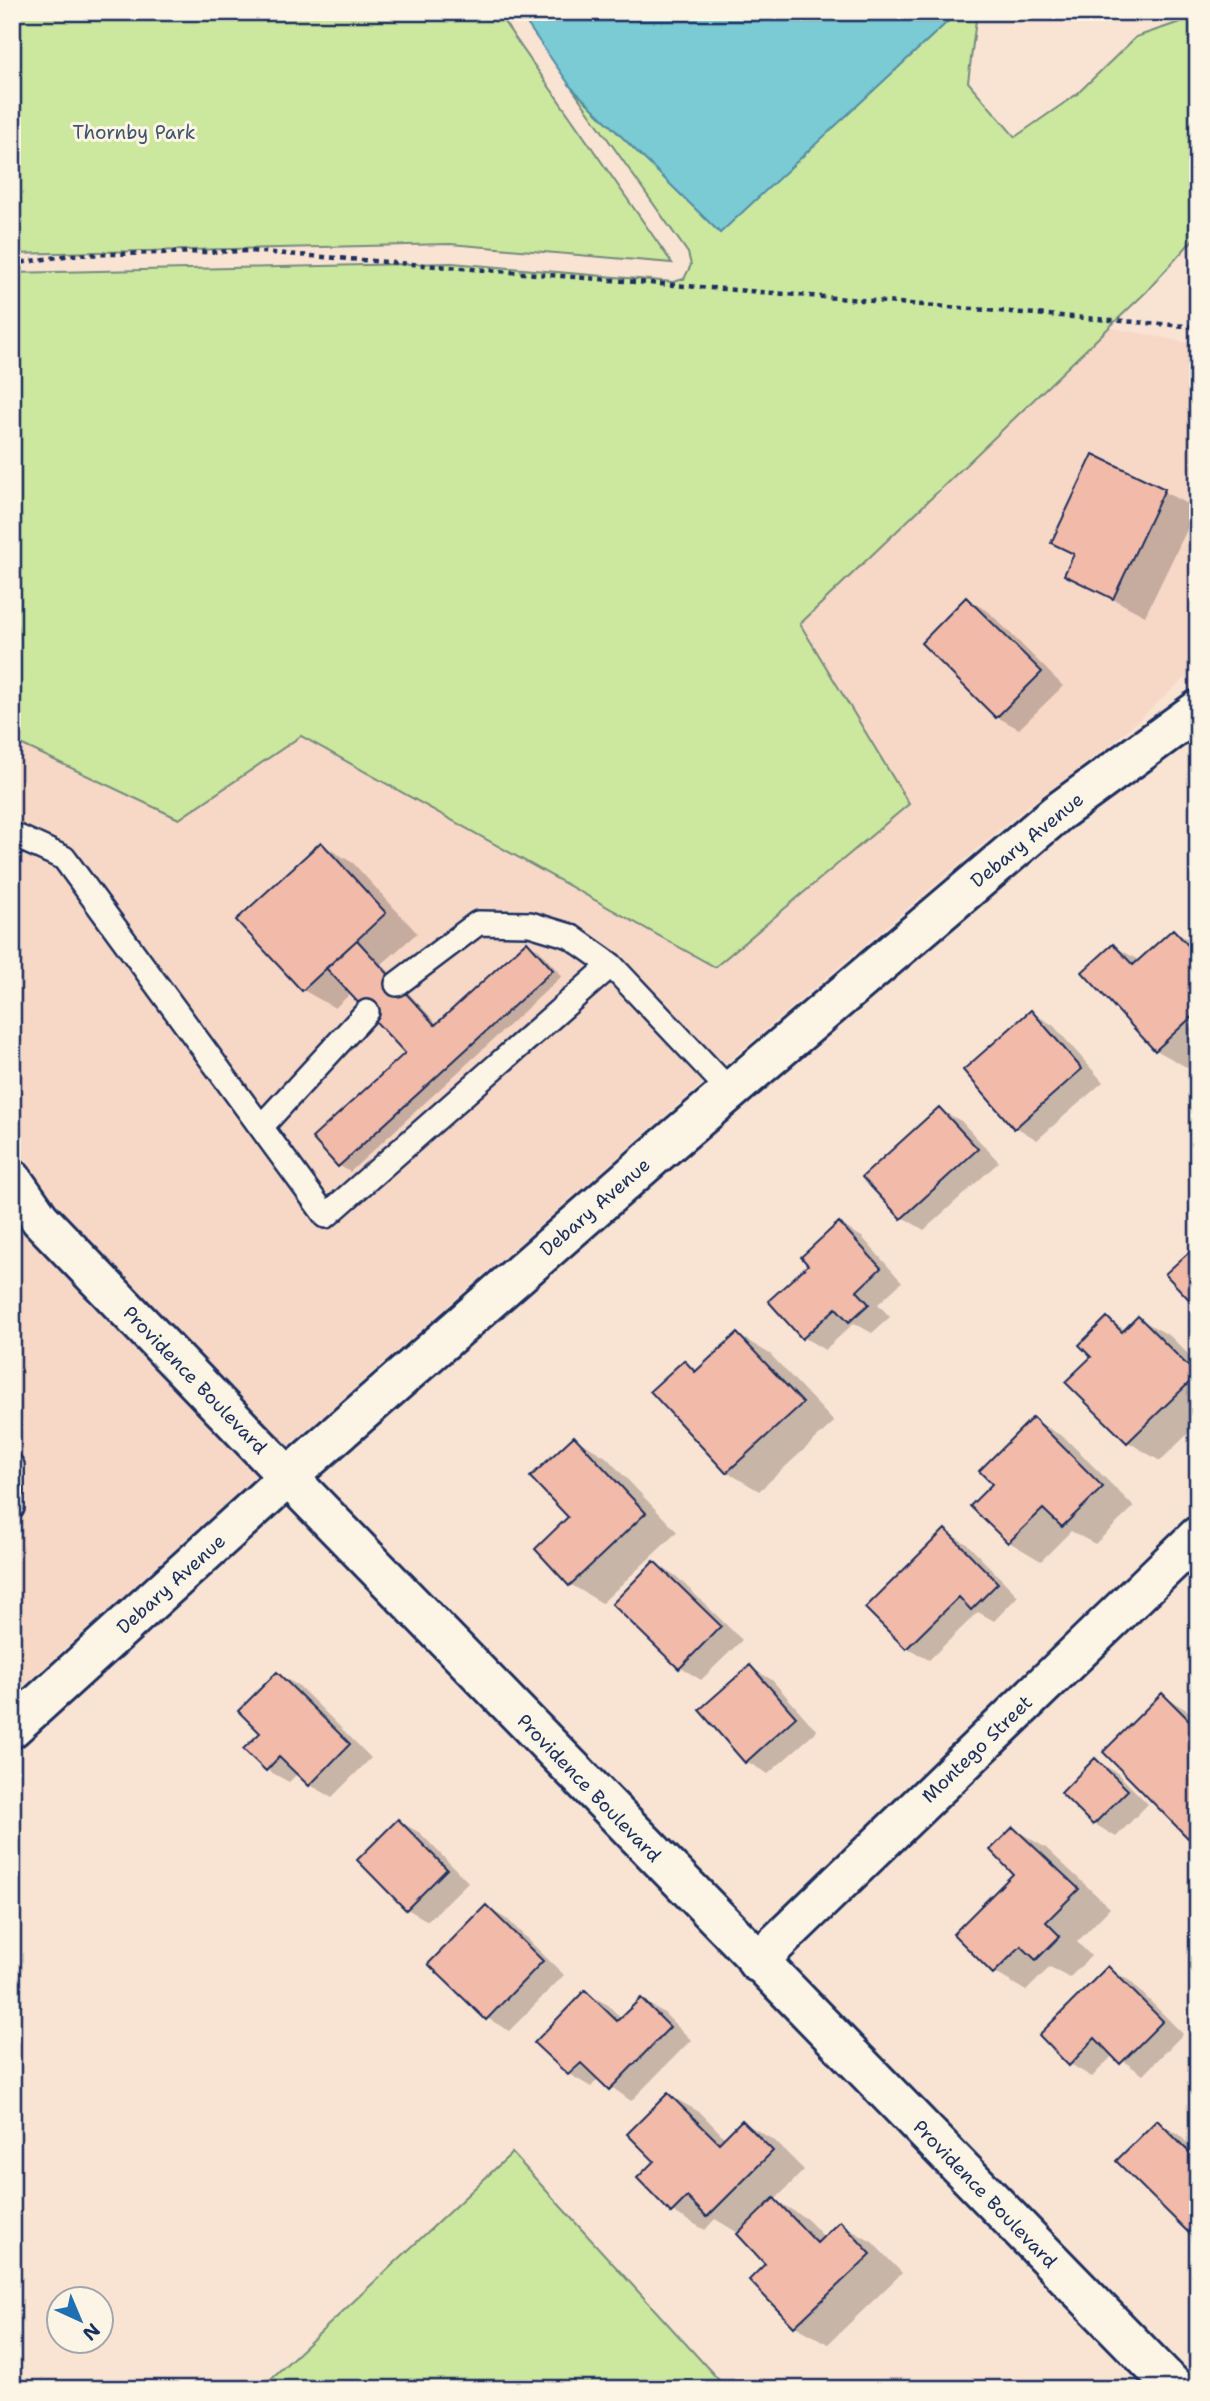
<svg xmlns="http://www.w3.org/2000/svg" width="1210" height="2401" font-family="'Shantell Sans',sans-serif">
<style>
.built{fill:#f7d7c6}
.green{fill:#cce79e;stroke:#748b7e;stroke-width:2}
.water{fill:#7acbd3;stroke:#548da4;stroke-width:2}
.shadow{fill:#0003}
.building{fill:#f2baa8;stroke:#1b2f5e;stroke-width:2}
.lines{fill:none;stroke-linecap:round;stroke-linejoin:round}
.service-casing{stroke:#1b2f5e;stroke-width:28}
.minor-casing{stroke:#1b2f5e;stroke-width:44}
.tertiary-casing{stroke:#1b2f5e;stroke-width:44}
.secondary-casing{stroke:#1b2f5e;stroke-width:44}
.path{stroke:#1b2f5e;stroke-width:4.5;stroke-dasharray:5 5;stroke-linecap:butt}
.service{stroke:#fcf5e5;stroke-width:23}
.minor{stroke:#fcf5e5;stroke-width:38}
.tertiary{stroke:#fcf5e5;stroke-width:38}
.secondary{stroke:#fcf5e5;stroke-width:38}
.labels{text-anchor:middle;dominant-baseline:central;stroke-width:6;stroke-linejoin:round;paint-order:stroke}
.park-label{font-size:19px;fill:#3e546b;stroke:#fcf5e5}
.street-label{font-size:19px;fill:#1b2f5e;stroke:#fcf5e5}
</style>
<rect width="100%" height="100%" fill="#f9e3d3"/>
<filter id="ink" filterUnits="userSpaceOnUse"><feTurbulence type="fractalNoise" baseFrequency=".0143" numOctaves="2"/><feDisplacementMap in="SourceGraphic" scale="14" xChannelSelector="R" yChannelSelector="G"/><feConvolveMatrix kernelMatrix="1 2 1 2 8 2 1 2 1" color-interpolation-filters="sRGB"/></filter>
<g filter="url(#ink)">
<path class="built" d="M1109,327L1198,345V666L1113,743L1026,807L677,1105L287,1447L56,1206L12,1143V740L179,819L301,736L715,967L909,804L799,625Z
M12,1215L23,1230L257,1474L12,1697Z"/>
<path class="green" d="M12,12H497L672,263L450,244L12,254Z
M958,12H977L968,82L1015,137L1077,94L1136,37L1198,16V234L1146,292L800,624L909,804L715,967L301,736L179,819L12,740V273L452,263L673,282L684,279L691,265L688,253L571,87L720,232Z
M512,2153L727,2389H260Z"/>
<path class="water" d="M519,12H958L720,233L571,87Z"/>
<path class="shadow" d="M1094,456L1197,509L1145,616L1066,574L1075,556Z
M967,599L989,612L1063,686L1019,729L997,717L923,643Z
M321,844L353,863L417,933L382,964L438,1025L527,943L538,949L562,976L350,1172L340,1166L314,1138L407,1053L351,993L335,1008L303,990Z
M1173,931L1198,945V1059L1188,1068L1156,1050L1114,946L1140,961Z
M1031,1012L1053,1025L1103,1082L1037,1140L1016,1127Z
M939,1109L961,1121L999,1162L924,1230L902,1217Z
M840,1224L862,1237L902,1282L878,1304L890,1317L872,1333L854,1323L825,1350L803,1337Z
M1138,1318L1170,1336L1198,1364V1424L1160,1461L1128,1442L1093,1357L1107,1319L1126,1330Z
M738,1335L770,1354L834,1422L759,1491L727,1472L684,1362L699,1371Z
M1033,1419L1065,1438L1134,1507L1095,1544L1071,1531L1041,1561L1009,1542L994,1484Z
M574,1438L606,1457L677,1532L602,1603L570,1584Z
M945,1531L967,1544L1018,1596L994,1621L978,1612L929,1660L907,1648Z
M654,1563L676,1576L742,1640L701,1680L680,1667Z
M750,1667L772,1680L817,1731L768,1774L746,1761Z
M277,1674L299,1686L371,1758L332,1797L310,1785L298,1773L289,1782L267,1770L246,1749L262,1733Z
M1162,1695L1198,1717V1841L1189,1837Z
M1095,1760L1117,1773L1148,1804L1116,1837L1095,1824L1063,1793Z
M399,1821L420,1833L468,1882L428,1921L407,1909Z
M1014,1829L1046,1848L1110,1908L1077,1942L1091,1956L1069,1978L1050,1967L1026,1991L994,1972L1016,1874Z
M486,1907L508,1920L564,1975L509,2031L487,2018Z
M1108,1968L1130,1981L1183,2034L1143,2075L1114,2054L1092,2077L1070,2064Z
M586,1993L608,2005L622,2019L641,2000L663,2012L691,2040L631,2101L599,2078L591,2087L569,2074Z
M669,2095L701,2113L726,2139L743,2122L775,2141L804,2170L775,2200L807,2219L825,2238L840,2224L872,2242L902,2273L828,2344L795,2326L751,2280L768,2264L740,2234L715,2219L705,2230L672,2211L656,2161Z
M1157,2122L1179,2135L1198,2153V2239Z"/>
<path class="building" d="M1093,454L1165,489L1113,599L1064,575L1074,554L1051,543Z
M966,597L1042,672L996,718L921,643Z
M321,842L386,913L302,991L236,920Z
M1173,929L1198,956V1011L1155,1051L1082,972L1113,944L1133,965Z
M357,940L435,1025L527,941L553,970L338,1167L312,1138L405,1053L326,968Z
M1031,1010L1082,1069L1014,1129L963,1070Z
M939,1107L978,1149L901,1219L862,1177Z
M839,1222L881,1268L857,1291L869,1304L849,1322L836,1308L802,1339L768,1301L808,1265L801,1257Z
M1198,1244V1309L1165,1274Z
M1138,1316L1197,1375L1127,1443L1065,1382L1091,1357L1079,1345L1107,1317L1122,1332Z
M737,1333L803,1403L726,1473L650,1391L684,1360L695,1372Z
M1033,1417L1103,1487L1062,1527L1043,1509L1008,1543L970,1506L992,1484L979,1471Z
M574,1436L646,1513L569,1586L535,1549L568,1517L530,1477Z
M945,1529L998,1583L971,1610L959,1597L906,1649L865,1608Z
M654,1561L721,1626L679,1669L612,1604Z
M750,1665L796,1717L745,1763L699,1710Z
M277,1672L350,1744L309,1786L279,1757L266,1771L243,1749L260,1733L238,1711Z
M1162,1693L1198,1729V1829L1188,1838L1103,1752Z
M1095,1758L1128,1790L1093,1825L1061,1793Z
M398,1819L447,1869L406,1910L357,1860Z
M1013,1827L1079,1889L1046,1922L1060,1936L1036,1960L1021,1946L993,1974L953,1934L1013,1874L990,1850Z
M486,1905L543,1961L486,2020L428,1964Z
M1108,1966L1163,2021L1120,2064L1095,2038L1069,2066L1039,2035Z
M585,1990L617,2021L641,1998L670,2027L609,2090L581,2063L568,2075L534,2043Z
M668,2093L719,2143L742,2120L773,2151L707,2217L687,2197L671,2213L637,2178L654,2161L627,2134Z
M1157,2120L1198,2161V2236L1195,2239L1116,2161Z
M774,2198L817,2243L840,2221L871,2254L794,2327L749,2280L765,2264L737,2234Z
M1010,2380L1018,2389H1000Z"/>
<g class="lines">
<defs>
<path id="service" d="M12,838L18,837L64,858L326,1216L611,965
M397,984L478,923L530,924L570,936L611,965L730,1091
M261,1127L367,1012
M12,1466V1508"/>
<path id="minor" d="M757,1962L1198,1536"/>
<path id="tertiary" d="M12,1179L40,1219L288,1477"/>
<path id="secondary" d="M288,1477L1176,2389
M12,1728L288,1477L654,1156L1057,813L1198,710"/>
</defs>
<use href="#service" class="service-casing"/>
<use href="#minor" class="minor-casing"/>
<use href="#tertiary" class="tertiary-casing"/>
<use href="#secondary" class="secondary-casing"/>
<path class="path" d="M12,264L71,255L249,251L1198,327"/>
<use href="#service" class="service"/>
<use href="#minor" class="minor"/>
<use href="#tertiary" class="tertiary"/>
<use href="#secondary" class="secondary"/>
</g>
</g>
<g class="labels">
<g class="park-label">
<text x="134" y="132">Thornby Park</text>
</g>
<g class="street-label">
<text transform="translate(1027 840) rotate(-39)">Debary Avenue</text>
<text transform="translate(595 1207) rotate(-41)">Debary Avenue</text>
<text transform="translate(195 1380) rotate(46)">Providence Boulevard</text>
<text transform="translate(171 1584) rotate(-42)">Debary Avenue</text>
<text transform="translate(977 1749) rotate(-44)">Montego Street</text>
<text transform="translate(589 1788) rotate(46)">Providence Boulevard</text>
<text transform="translate(985 2194) rotate(46)">Providence Boulevard</text>
</g>
</g>
<rect width="1210" height="2401" fill="none" stroke="#fcf5e5" stroke-width="42"/>
<rect x="21" y="21" width="1168" height="2359" fill="none" stroke="#1b2f5e" stroke-width="2.5" filter="url(#ink)"/>
<g transform="translate(80 2320) rotate(136)"><circle r="33" fill="#fcf5e5" stroke="#a2a6af" stroke-width="2"/>
<path d="M0-5L12 26L0 18L-12 26Z" fill="#1f6fb2"/>
<text y="-10" font-size="19" font-weight="bold" text-anchor="middle" fill="#1b2f5e">N</text>
</g>
</svg>
